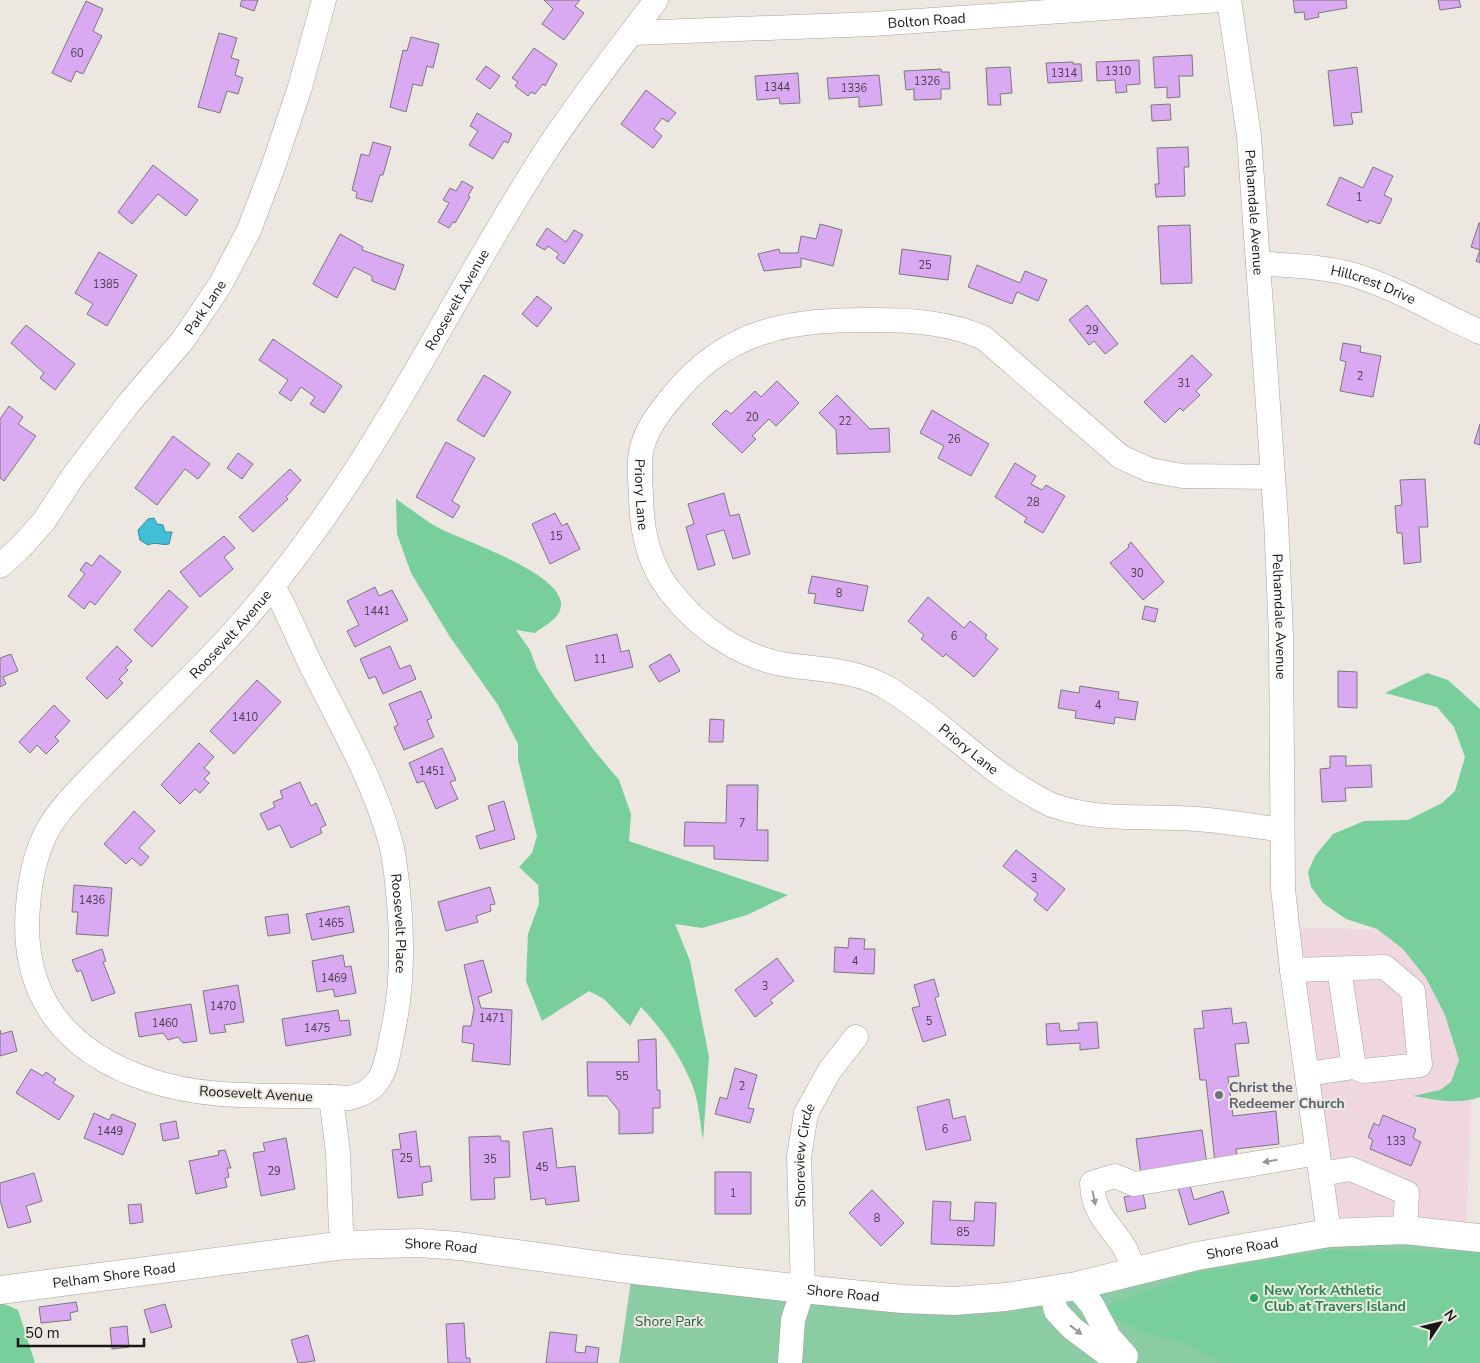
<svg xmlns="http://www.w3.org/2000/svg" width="1480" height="1363" font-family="'Nunito Sans',sans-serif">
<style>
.commercial{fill:#f0d7df}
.green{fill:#8ccca5}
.forest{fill:#79cf9c}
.water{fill:#42bed7;stroke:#368c9d}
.building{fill:#d9aaf2;stroke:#7b777d}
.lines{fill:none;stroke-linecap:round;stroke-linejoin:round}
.minor-casing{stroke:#a8a49d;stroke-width:25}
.major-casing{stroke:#a8a49d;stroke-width:29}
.minor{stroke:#fff;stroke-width:24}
.major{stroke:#fff;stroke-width:28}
.oneway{fill:#989796}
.worship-dot{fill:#6b7280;stroke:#ece8e1;stroke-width:2}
.leisure-dot{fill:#2e9e5b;stroke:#ece8e1;stroke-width:2}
.labels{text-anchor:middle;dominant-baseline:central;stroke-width:4;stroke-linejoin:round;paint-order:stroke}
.number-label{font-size:11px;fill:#493c4c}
.street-label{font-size:14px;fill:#191715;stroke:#ece8e1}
.worship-label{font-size:14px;font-weight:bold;fill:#5b616d;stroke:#ece8e1;text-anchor:start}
.leisure-label{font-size:14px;font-weight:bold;fill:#27864d;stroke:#ece8e1;text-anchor:start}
.park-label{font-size:14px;fill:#205f3e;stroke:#ece8e1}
</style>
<rect width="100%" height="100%" fill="#ece8e1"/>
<path class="commercial" d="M1283,927L1478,932L1466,1238L1327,1236Z"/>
<path class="green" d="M1327,1236L1480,1238V1363H619L632,1274L901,1302Z"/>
<path class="forest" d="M396,499C410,508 423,519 437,527C463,541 558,571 561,603C562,618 545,625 535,633L516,630L530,650L537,669L555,697L593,749L619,780L631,814L629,841L788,895L747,915L702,928L675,924L690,961L709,1057L703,1140C700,1123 699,1103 693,1087C681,1056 663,1030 641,1007L630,1026L604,999L589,991L542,1021L526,981L528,934L539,904L538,885L519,867L532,853L537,836L518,760V744L498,705L450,637L411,573L397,534Z
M1427,673L1448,680L1480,709V1097C1459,1105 1435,1100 1413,1096L1440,1090L1451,1082L1459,1060L1445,1015L1426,978L1403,949L1377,929L1346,919L1323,903L1311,887L1308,872L1315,856L1333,834L1364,821L1408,820L1442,803L1455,791L1465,757L1454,727L1437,707L1385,693Z
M1332,1250L1480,1252V1363H1221L1182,1342L1145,1334L1099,1309L1194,1273Z
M0,1302L18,1310L35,1363H0Z"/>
<path class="water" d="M154,518L157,524L163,525L165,532H172L169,544C162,546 156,541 148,545L140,540L138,530L148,519Z"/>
<path class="building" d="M242,0H258L254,11L240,6Z
M544,0H580L575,6L584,13L564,40L542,24L553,9Z
M1293,0H1346L1347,8L1318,13L1319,17L1305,20L1304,12L1295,13Z
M1438,0H1459L1461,7L1440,10Z
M86,1L103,9L93,31L102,36L83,74L76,71L71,82L52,73Z
M219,33L237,38L231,58L239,60L235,75L243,78L238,94L227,91L220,113L198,107Z
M411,37L439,44L433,68L427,66L422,86L413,84L406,112L390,107L403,50L407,51Z
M534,48L557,64L545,86L543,84L535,94L531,92L528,96L515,86L518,82L512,78Z
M1192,55L1193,76H1179L1180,97L1167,98V87L1155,88L1153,57Z
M1139,60L1140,84L1126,85L1127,92L1116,93L1115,80L1097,81L1096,62Z
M1073,62V64H1081L1082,81L1048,83L1046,63Z
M486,66L500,76L490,89L476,79Z
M1010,67L1012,93L1000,94L1001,105H988L986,68Z
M1357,67L1362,112L1351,113L1353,124L1334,126L1328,71Z
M941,69L942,72H949L950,89H941V99L914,100V89L906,90L904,71Z
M798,73L800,103L780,104L779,98L757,100L755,76Z
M879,75L882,105L859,107V97L829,99L827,78Z
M646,90L676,113L668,122L662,118L654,129L662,136L653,148L621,124Z
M1170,104L1171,120L1152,121L1151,105Z
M477,113L512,134L508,143L504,141L493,159L469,145L478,131L470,126Z
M373,142L391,147L383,175H380L372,202L356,198L357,192L352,190L361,154L369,156Z
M1188,147L1189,167H1184L1185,196L1156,197L1155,184H1159L1157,148Z
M153,165L198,200L186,216L158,194L132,224L118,212Z
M1373,167L1393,176L1384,195L1392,199L1380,224L1369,220L1368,223L1327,205L1340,177L1363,188Z
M462,181L473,187L468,196L470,197L455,223L453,222L449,228L438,222L449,203L443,200L450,188L456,191Z
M1479,223H1480V263L1476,261L1480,250L1471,247Z
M820,224L842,230L833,266L801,258V267L764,271L758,254L779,249L780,253H798L801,236L816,239Z
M1190,225L1192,283L1161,284L1158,226Z
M547,228L566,242L574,230L583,235L564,264L556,258L559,254L548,246L545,250L536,245Z
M340,234L363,247L362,250L404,265L395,290L372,281V276L354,267L337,298L313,284Z
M902,249L951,256L948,280L899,274Z
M99,252L137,275L107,326L87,314L93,304L75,293Z
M977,265L1020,283L1025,271L1047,280L1038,301L1017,292L1012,304L968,287Z
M537,296L552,308L537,327L522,314Z
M1087,305L1118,344L1105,354L1094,341L1089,345L1069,320Z
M26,325L75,364L55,390L40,378L44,373L11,343Z
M273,339L342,386L324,413L310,404L315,397L301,387L291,401L279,393L288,380L259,360Z
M1343,343L1361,346L1360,352L1381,356L1373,397L1340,391L1346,362L1340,360Z
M1192,355L1212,375L1196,391L1200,395L1183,411L1180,408L1165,423L1144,402Z
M484,375L511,392L484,437L457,420Z
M777,381L799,403L776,426L769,419L752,436L756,439L742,453L712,424L726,410L731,414L755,391L761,397Z
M837,395L870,429L889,428L890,452L837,454L836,430L819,413Z
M9,406L23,417L18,424L36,436L4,481L0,478V419Z
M932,410L989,444L971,476L938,458L944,446L920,433Z
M1480,424V445L1474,443Z
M173,436L210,464L198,479L185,469L157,505L135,488Z
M446,442L475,458L452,501L460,506L453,518L416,497Z
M238,453L253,464L242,479L227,468Z
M1015,463L1036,476L1031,484L1042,490L1046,485L1065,496L1043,533L1024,522L1027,518L995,497Z
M290,469L301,480L286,497L288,499L253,532L239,517Z
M1425,479L1428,527H1419L1421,562L1404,564L1402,533H1397L1395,506L1402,505L1400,480Z
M724,493L730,516L739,514L750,554L733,559L724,530L706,535L715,565L698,570L686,527L694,524L688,504Z
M555,513L562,526L567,523L580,549L550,564L532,524Z
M224,536L235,548L224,557L233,569L200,597L180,572Z
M1131,542L1164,582L1143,600L1110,563L1129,547L1128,545Z
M100,555L121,572L95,605L90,601L84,609L68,596L85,574L80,570L86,562L92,566Z
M812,576L868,586L863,611L814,603L816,594L808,593Z
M375,587L379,596L392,590L408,620L355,647L347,631L359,625L347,601Z
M169,590L188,607L152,647L134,630Z
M928,597L964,628L970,621L987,635L985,638L998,649L974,677L946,654L943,657L921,639L924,635L908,621Z
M1145,606L1158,609L1155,622L1142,619Z
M617,634L621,652L629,650L633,667L575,681L566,646Z
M117,646L132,661L125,668L128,670L119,679L123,683L107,699L86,678Z
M390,646L400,669L410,665L416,679L383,694L375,676L369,679L360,659Z
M11,654L18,671L3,677L6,684L0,687V658Z
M670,654L680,671L659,682L649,666Z
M1338,671L1357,672V708L1338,707Z
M257,680L281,702L234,754L210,731Z
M1080,686L1119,692L1118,699L1138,702L1135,720L1115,717L1114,724L1075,718L1076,711L1058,708L1061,690L1079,693Z
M421,691L432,718L427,720L434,737L404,750L394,727L398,725L389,704Z
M54,705L70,721L55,737L59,741L46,754L37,745L30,753L19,742Z
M710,719L724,720L723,742H709Z
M199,743L214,757L204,768L210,773L204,779L209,783L200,793L195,789L180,804L161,785Z
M442,748L456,780L450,782L458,799L436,809L424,781L417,783L409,763Z
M1330,756H1346V766L1371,765L1372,787L1345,788L1346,801L1322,802L1320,769L1330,768Z
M300,782L311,806L316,803L326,825L320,828L322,833L291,848L280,825L268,830L260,814L275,807L273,802L283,798L280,791Z
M727,785H758L757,830H768V861L714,859V846H684L685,822L726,823Z
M504,801L515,839L480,849L476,836L495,830L488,806Z
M134,811L155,831L139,848L149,857L141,866L132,858L126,864L104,844Z
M1016,850L1065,889L1047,911L1034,900L1038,894L1003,866Z
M74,885L112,888L108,936L76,934L78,912H72Z
M490,887L495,904L490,905L491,911L476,916L478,922L446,931L438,902Z
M349,906L354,932L312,940L306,914Z
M288,914L290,933L268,936L265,917Z
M849,938L865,939L864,949H875L874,974L834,972L835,947L848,948Z
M102,949L106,961L103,962L115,993L92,1001L81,970L77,972L72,960Z
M343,955L345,967L351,966L356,993L335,997L333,989L317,992L312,961Z
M777,958L794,981L770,1000L773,1003L755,1017L735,990Z
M483,960L492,992L478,997L481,1008L512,1010L510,1065L472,1061L474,1044L462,1042L463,1026H471L474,1009L464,965Z
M934,979L939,996L935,998L946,1035L923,1042L912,1008L920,1006L914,985Z
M238,985L244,1022L224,1025L226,1032L210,1034L203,991Z
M191,1004L197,1041L183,1043L178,1037L168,1040L163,1033L139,1037L135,1013Z
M1231,1008L1233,1024L1246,1022L1249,1043L1235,1044L1239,1076L1228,1077L1233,1116L1276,1111L1279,1144L1236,1149L1238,1161L1215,1163L1206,1080H1200L1194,1029L1204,1028L1202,1011Z
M338,1010L340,1021L349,1020L351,1035L286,1046L282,1019Z
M1097,1022L1099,1048L1080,1050V1043L1047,1045L1046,1024L1059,1023L1060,1031L1079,1030L1078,1023Z
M0,1030L1,1034L12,1031L17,1051L0,1056Z
M656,1039L657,1090H660V1108H653V1133L619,1134V1111L607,1096H588L587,1062H639L638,1040Z
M735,1068L757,1075L748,1108L754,1109L750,1123L715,1114L720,1097L727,1099Z
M31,1069L43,1076L46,1072L56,1079L53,1083L74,1096L59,1120L16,1093Z
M949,1099L953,1119L965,1116L971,1140L926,1150L917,1107Z
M94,1113L109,1120L112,1114L136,1124L123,1155L84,1138Z
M1383,1115L1416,1129L1413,1138L1421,1142L1411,1166L1370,1149L1373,1140L1368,1137L1374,1123L1379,1126Z
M176,1121L179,1138L163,1141L160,1124Z
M552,1128L557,1168L575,1166L579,1201L546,1205L545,1198L531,1200L523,1132Z
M1202,1130L1207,1164L1141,1174L1136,1139Z
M416,1131L420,1167L430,1166L432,1181L422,1183L423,1195L398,1198L392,1150L401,1149L399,1134Z
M500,1136L501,1141H509L510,1177L494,1178L495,1199L471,1200L469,1137Z
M286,1138L295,1189L261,1196L253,1153L265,1151L263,1143Z
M225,1150L231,1168H227L229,1177L225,1178L227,1187L196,1194L189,1161L219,1155L218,1151Z
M715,1172H751V1214H715Z
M34,1173L42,1201L26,1206L31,1222L8,1228L0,1200V1183Z
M1189,1182L1194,1200L1223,1191L1229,1213L1189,1225L1177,1185Z
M872,1190L904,1223L881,1246L849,1213Z
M1143,1193L1146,1208L1127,1212L1124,1197Z
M933,1201L951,1202L950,1220L974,1221L975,1202L996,1203L994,1246L931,1244Z
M141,1204L143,1222L130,1224L128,1205Z
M76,1302L78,1311L70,1313L71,1320L41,1323L39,1307Z
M165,1304L172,1327L151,1333L144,1310Z
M464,1323L466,1358H470V1363H448L446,1324Z
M127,1326L129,1347L112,1349L110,1328Z
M550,1332L577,1335L575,1352L585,1353L586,1346L599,1348L597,1363H546Z
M308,1335L315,1361L298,1363L291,1340Z"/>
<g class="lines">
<defs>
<g id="minor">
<path id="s1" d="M1229,0L1249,136L1276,519L1281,636L1283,889L1292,970L1329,1233"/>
<path id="s2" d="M632,33L873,24L1221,0"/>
<path id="s3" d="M1258,263C1290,266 1323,266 1354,275C1397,288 1438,313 1480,332"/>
<path id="s4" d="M1272,477L1182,476L1150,470L1121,457L984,338C950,323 913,320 876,320C792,319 727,328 672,397C660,411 648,427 643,444C638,459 640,478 641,493C641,526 647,560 667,587C697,628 743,660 794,666C828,670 860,671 889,689C940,720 981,766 1033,795C1040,799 1048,804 1055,806C1100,822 1150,815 1196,819C1225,821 1254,826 1282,830"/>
<path id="s5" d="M0,566L21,547L44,521L74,475L129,403L183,340L220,285L249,230L273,167L300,87L324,0"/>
<path id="s6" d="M273,586C287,610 297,636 309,661C338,720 372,777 390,840C395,857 396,875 398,892C403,941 403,988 392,1035C386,1065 384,1091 349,1098C282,1093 213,1102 149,1080C65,1052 20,995 28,906C30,880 35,854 47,831C61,806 83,786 102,766C140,727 180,689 217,650C255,610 289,567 320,523C404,405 467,272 546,151C580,99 619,50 656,0"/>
<path d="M1339,969L1354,1067"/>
<path d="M1292,970L1385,967L1413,991L1420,1065L1364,1071L1354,1067L1307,1074"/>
<path d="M331,1097L338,1153L341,1228L345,1245"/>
<path d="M1321,1174L1351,1169L1407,1193L1405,1230"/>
<path d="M1134,1272C1131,1264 1129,1254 1124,1247C1109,1223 1093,1214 1092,1183L1115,1176L1134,1184L1318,1153"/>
<path d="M1076,1286L1092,1305L1109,1337L1126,1356"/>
<path d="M1051,1290L1056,1311L1072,1328L1119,1363"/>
<path id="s7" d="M790,1363L793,1320L803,1289L799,1157L806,1113L830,1070L856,1037"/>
</g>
<g id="major">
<path id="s8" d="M0,1290L345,1245L419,1243L459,1246L626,1269L803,1289L902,1299L954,1301L1006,1297L1076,1286L1197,1256L1329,1233L1405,1230L1480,1238"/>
</g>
</defs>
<use href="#minor" class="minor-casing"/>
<use href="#major" class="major-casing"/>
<use href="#minor" class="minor"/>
<use href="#major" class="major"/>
</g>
<defs><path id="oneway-solid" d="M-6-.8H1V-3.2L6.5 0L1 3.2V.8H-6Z" transform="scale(1.25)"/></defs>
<g class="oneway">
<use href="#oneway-solid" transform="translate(1270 1161) rotate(170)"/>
<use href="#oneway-solid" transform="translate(1094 1198) rotate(78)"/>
<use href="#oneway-solid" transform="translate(1076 1330) rotate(38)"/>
</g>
<circle class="worship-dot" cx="1219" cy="1095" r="5"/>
<circle class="leisure-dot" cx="1254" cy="1298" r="5"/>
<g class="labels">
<g class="number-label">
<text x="77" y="53">60</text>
<text x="1118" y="71">1310</text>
<text x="1064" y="73">1314</text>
<text x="927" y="81">1326</text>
<text x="777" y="87">1344</text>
<text x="854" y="88">1336</text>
<text x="1359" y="197">1</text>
<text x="925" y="265">25</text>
<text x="106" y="284">1385</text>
<text x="1092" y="330">29</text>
<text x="1360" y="376">2</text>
<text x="1184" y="383">31</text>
<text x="752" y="417">20</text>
<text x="845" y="421">22</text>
<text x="954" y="439">26</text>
<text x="1033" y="502">28</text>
<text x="556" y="536">15</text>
<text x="1137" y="573">30</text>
<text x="839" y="593">8</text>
<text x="377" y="611">1441</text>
<text x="954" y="636">6</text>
<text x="600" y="659">11</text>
<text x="1098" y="705">4</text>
<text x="245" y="717">1410</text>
<text x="432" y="771">1451</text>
<text x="742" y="823">7</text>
<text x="1034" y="878">3</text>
<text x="92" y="900">1436</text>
<text x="331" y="923">1465</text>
<text x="855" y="961">4</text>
<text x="334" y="978">1469</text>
<text x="765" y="986">3</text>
<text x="223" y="1006">1470</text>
<text x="492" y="1018">1471</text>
<text x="929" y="1021">5</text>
<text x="165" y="1023">1460</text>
<text x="317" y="1028">1475</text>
<text x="622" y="1076">55</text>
<text x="742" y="1086">2</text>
<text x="945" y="1129">6</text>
<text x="110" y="1131">1449</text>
<text x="1396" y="1141">133</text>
<text x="406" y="1158">25</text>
<text x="490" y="1159">35</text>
<text x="542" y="1167">45</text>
<text x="274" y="1171">29</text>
<text x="733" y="1193">1</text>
<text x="877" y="1218">8</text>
<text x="963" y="1232">85</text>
</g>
<g class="street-label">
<text stroke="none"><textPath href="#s2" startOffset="295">Bolton Road</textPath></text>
<text stroke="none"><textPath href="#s1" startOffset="214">Pelhamdale Avenue</textPath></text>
<text stroke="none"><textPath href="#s3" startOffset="118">Hillcrest Drive</textPath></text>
<text stroke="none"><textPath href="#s6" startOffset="1745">Roosevelt Avenue</textPath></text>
<text stroke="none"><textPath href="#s5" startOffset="331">Park Lane</textPath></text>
<text stroke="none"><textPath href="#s4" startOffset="780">Priory Lane</textPath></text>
<text stroke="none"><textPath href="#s1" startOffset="619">Pelhamdale Avenue</textPath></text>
<text stroke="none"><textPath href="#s6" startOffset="1340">Roosevelt Avenue</textPath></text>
<text stroke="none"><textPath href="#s4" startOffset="1230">Priory Lane</textPath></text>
<text stroke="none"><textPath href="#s6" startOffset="364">Roosevelt Place</textPath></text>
<text transform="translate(256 1094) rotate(3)">Roosevelt Avenue</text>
<text stroke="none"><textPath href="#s7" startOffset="210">Shoreview Circle</textPath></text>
<text stroke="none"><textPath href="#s8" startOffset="444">Shore Road</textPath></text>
<text stroke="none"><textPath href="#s8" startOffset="1254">Shore Road</textPath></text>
<text stroke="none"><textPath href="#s8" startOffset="115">Pelham Shore Road</textPath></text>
<text stroke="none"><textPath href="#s8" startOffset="849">Shore Road</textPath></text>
</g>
<g class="worship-label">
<text x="1229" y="1087">Christ the<tspan x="1229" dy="16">Redeemer Church</tspan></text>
</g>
<g class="leisure-label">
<text x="1264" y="1290">New York Athletic<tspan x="1264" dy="16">Club at Travers Island</tspan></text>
</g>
<g class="park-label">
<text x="669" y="1321">Shore Park</text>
</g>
</g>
<g transform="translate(1440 1323) rotate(55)" stroke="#ece8e1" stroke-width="4" paint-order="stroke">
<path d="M0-4L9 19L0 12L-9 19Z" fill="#191715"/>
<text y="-8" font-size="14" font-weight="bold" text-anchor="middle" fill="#191715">N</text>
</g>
<path d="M18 1338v8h126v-8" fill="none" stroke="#191715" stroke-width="2.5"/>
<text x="25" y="1338" font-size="15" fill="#191715" stroke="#ece8e1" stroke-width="4" paint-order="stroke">50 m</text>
</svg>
